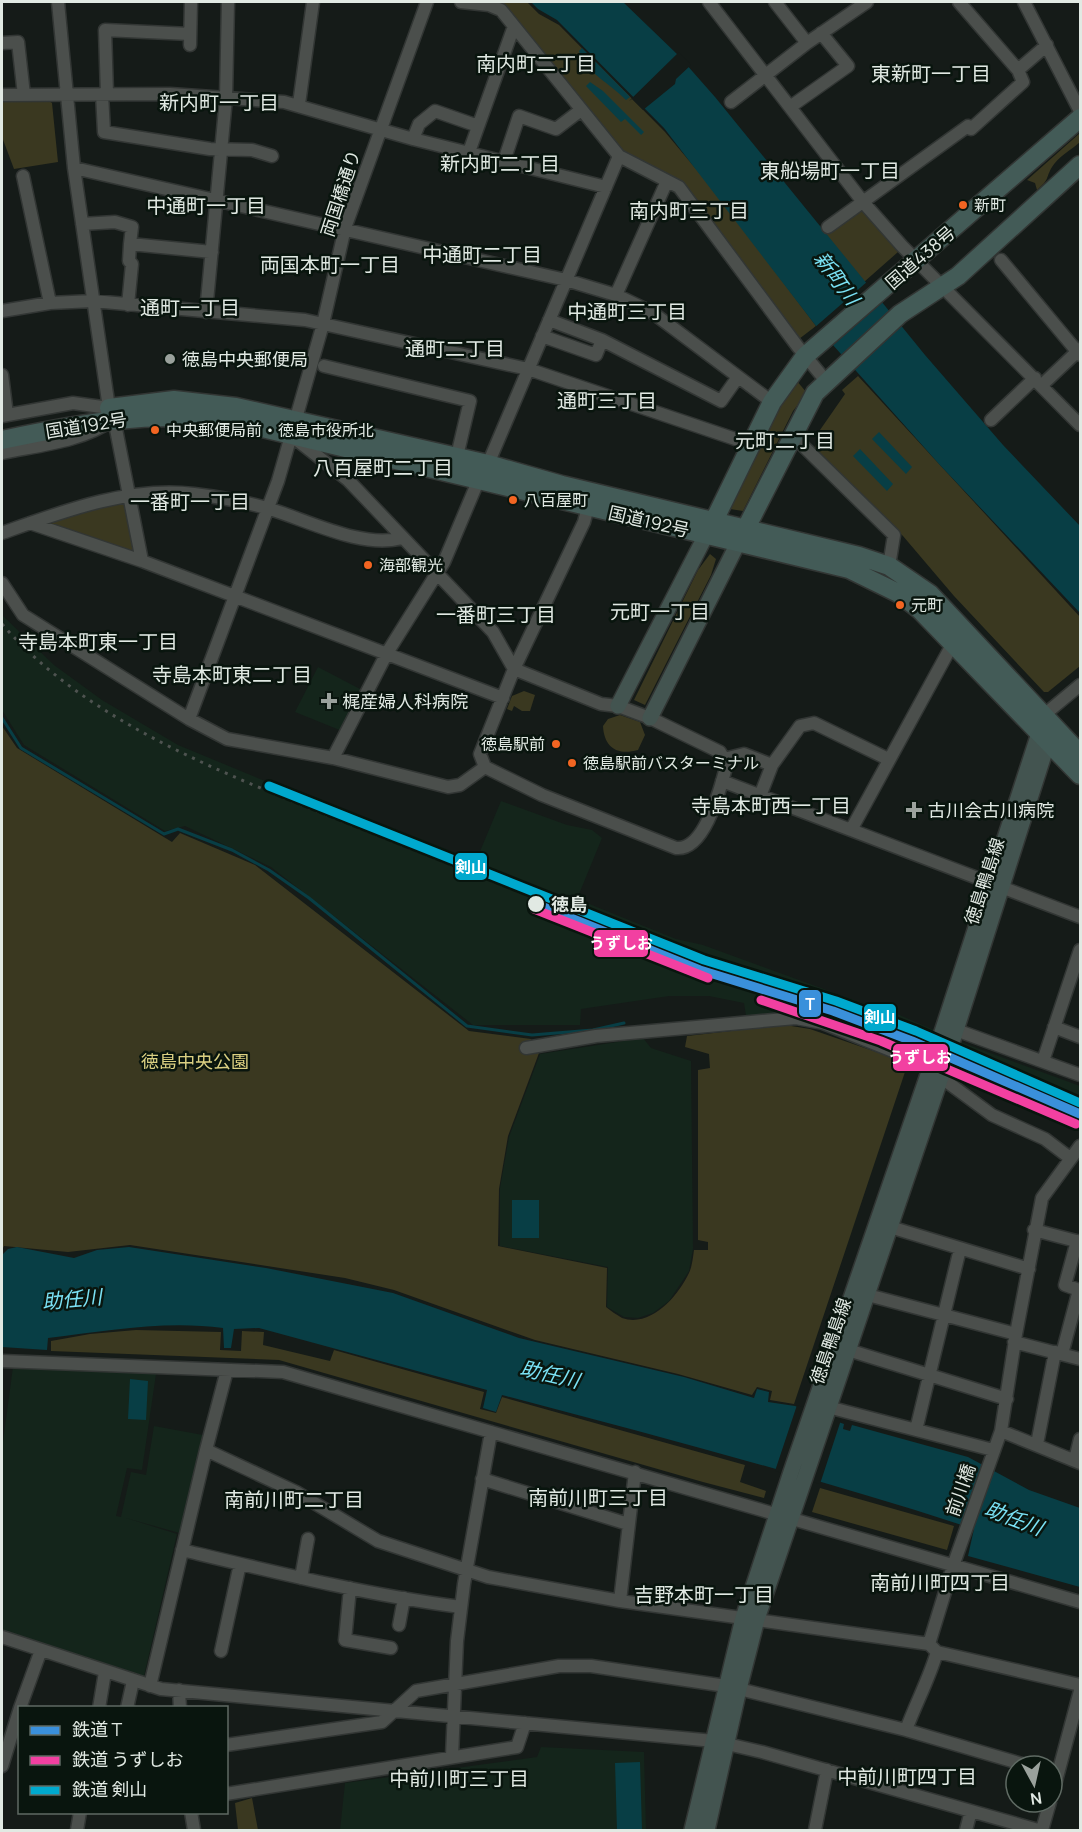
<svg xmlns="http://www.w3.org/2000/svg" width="1082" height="1832" font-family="Manrope,'Noto Sans JP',sans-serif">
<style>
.built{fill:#14251b}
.green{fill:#3a3820}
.water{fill:#083e45}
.pier{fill:#151b18}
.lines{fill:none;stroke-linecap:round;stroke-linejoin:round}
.stream{stroke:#083e45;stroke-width:3}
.minor-casing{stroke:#323634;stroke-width:15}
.major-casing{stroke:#323634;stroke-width:18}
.highway-casing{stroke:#323634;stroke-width:21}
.minor{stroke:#4b4f4c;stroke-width:12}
.major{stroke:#435450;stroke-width:15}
.highway{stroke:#435b57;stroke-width:18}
.rail{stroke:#4e5350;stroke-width:3;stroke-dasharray:3 6;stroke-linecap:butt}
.rail-1-casing{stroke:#09150e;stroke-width:14}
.rail-2-casing{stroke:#09150e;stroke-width:14}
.rail-3-casing{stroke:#09150e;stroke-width:14}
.rail-1{stroke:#3a90db;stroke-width:9}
.rail-2{stroke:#f240a1;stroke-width:9}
.rail-3{stroke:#00a9ce;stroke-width:9}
.bus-dot{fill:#f26522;stroke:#09150e;stroke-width:2}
.poi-dot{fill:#9aa19c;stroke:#09150e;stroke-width:2}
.stop-dot{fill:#e1e9e3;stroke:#09150e;stroke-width:2}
.labels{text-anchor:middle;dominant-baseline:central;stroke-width:5;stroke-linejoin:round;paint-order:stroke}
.bus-label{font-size:16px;fill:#e1e9e3;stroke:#09150e;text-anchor:start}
.street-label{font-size:18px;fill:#e1e9e3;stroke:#09150e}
.poi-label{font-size:18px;fill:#e1e9e3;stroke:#09150e;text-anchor:start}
.stop-label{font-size:18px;font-weight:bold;fill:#e1e9e3;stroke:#09150e;text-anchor:start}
.park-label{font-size:18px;fill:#dbd082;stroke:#09150e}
.neighbourhood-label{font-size:20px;fill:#e1e9e3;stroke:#09150e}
.water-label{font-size:20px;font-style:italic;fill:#7ae2f5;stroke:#09150e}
.line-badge{stroke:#09150e;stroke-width:2}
.badge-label{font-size:16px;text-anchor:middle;font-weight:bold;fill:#fff}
</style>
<rect width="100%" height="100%" fill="#151b18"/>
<path class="built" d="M2,615L54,665L102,700L178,745L294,793V796L391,830L393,828L476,861L501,801L567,825L592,830L602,838L577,899L676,939L703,945L876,1008L879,1002L895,1013L966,1044L1080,1086V1120L1075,1128L956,1071L886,1041L810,1013L746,1016L744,1003L709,996H669L581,1009L580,1025H473L271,867L185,826L165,831L24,745L2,710Z
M318,667L362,690L342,731L295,712Z
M643,1038L651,1048L691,1061L693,1249L689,1271L669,1301L653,1313L638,1318L624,1317L607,1307L608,1267L500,1246V1188L509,1137L540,1054Z
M13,1367L156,1374L142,1470L127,1468L116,1516L121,1517L131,1472L146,1475L154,1426L203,1435L183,1534L126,1518L177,1534L144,1676L2,1630V1449Z
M541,1747L644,1752L646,1830H340L345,1783L537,1757Z"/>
<path class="green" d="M495,2H527L539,14L559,25L665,132L717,194L816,326L799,339L679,182L623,153Z
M49,101L52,103L58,162L14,169L2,137V102Z
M1080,133V142C1071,150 1058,157 1052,167C1045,179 1050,179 1037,190L1035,183L1027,180Z
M861,209L898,252L864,282L824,232Z
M858,376L1080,617V666L1048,692H1044L954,596L903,536L815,448L820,430L845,394L842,390Z
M796,380L807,393L793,411L743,511L730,509L734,495L784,397Z
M115,502L126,505L134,549L131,551L50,523Z
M710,554L716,559L711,575L645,705L634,700L698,570Z
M524,691L535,695L530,711H522L514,706L512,711L507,709L512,696Z
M620,715L640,722L645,735L638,750C617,756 604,747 603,726L608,719Z
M2,726L17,748L172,842L180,833L255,865L469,1031L531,1039L539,1053L508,1136L499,1189L498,1246L607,1268L606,1307C611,1311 617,1315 622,1318C651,1328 678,1296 689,1273C692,1267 693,1257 694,1250H708V1242L698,1240V1070L710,1068L709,1054L685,1047L687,1036L785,1025L810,1029L908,1063L794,1404L770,1400L772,1391L757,1387L752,1395L678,1374L535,1340L394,1290L345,1278L130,1245L68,1252L4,1246L2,1250Z
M136,1330L221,1332L220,1350L241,1351L242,1331L264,1332L263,1345L330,1361L334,1350L484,1392L480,1409L496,1413L502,1397L745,1465L740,1482L766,1491L764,1498L703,1482L279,1360L51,1351V1341L90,1334Z
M820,1488L954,1526L947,1550L812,1512Z
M252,1798L258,1830H238L235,1803Z"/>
<path class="water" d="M531,2H623L678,55L715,97L925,355L1003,445L1080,526V613L939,464L816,326L664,128L557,20L538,9Z
M582,48L630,97L626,100C610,83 587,74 579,51Z
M590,82L603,91L644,132L641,135L625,119L621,122L586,86Z
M879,432L912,467L906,474L872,439Z
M860,449L893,484L887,491L853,456Z
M512,1200H539V1238H512Z
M17,1247L74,1258L97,1250L129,1247L266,1268L393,1293L519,1338L684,1377L754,1398L757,1389L769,1392L768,1402L795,1406L844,1424L843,1429L850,1431L852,1425L968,1457L1029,1490L1080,1508V1587L968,1556L974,1529C818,1478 660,1437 502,1395L496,1412L483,1408L487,1390L259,1328L234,1329L231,1348H224L223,1328C165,1320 106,1331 48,1338L47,1350L2,1347V1255L8,1249Z
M130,1379L148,1381L146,1420L128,1419Z
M640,1762L642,1830H617L615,1763Z"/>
<path class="pier" d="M679,52L691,65L676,79L675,84L643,110L632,99L629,101Z
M868,281L884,301L831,347L814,328Z
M797,1405L841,1420L820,1484L775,1471Z"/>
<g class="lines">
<path class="stream" d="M2,718L21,748L164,834L178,829L232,850L269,870L309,898L467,1026L532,1035L593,1030L624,1023"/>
<defs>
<path id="minor" d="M461,2L489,5L501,10L619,156L679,187L798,347L826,381
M709,2L863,202L902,246L1080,425
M775,2L807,43
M959,2L1018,70L1047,45
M1024,2L1080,111
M2,43L18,42L24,95
M190,45L191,2
M102,94L104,132L210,149L252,150L272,156
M107,94L105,30L190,34
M2,95L170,94L284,102L413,139L606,187
M731,102L807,43L867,2
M299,104L313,2
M790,107L848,66L821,33
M971,129L1023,82L1018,70
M413,139L419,124L435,111L478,126
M469,152L514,26
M504,161L519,116L556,129L581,110
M74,168L566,280L616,295L653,313L772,402
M23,176L50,303
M82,224L115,222L132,227L130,244L212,252
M828,227L968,126
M1001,260L1080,355
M616,295L667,181
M128,305L132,264L129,261L130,244
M2,311L50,303L93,301L305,320L528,369L750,444
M206,312L226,98L228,2
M549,320L602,340L721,401L738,377
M542,336L596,355L602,340
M324,366L470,401L457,456
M2,375L7,415
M1042,385L1080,349
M2,416L73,403L109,408L74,168L58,2
M991,420L1035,378
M793,436L894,535L889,566
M297,440L348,480L493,632L514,669
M2,453C41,445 81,442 114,419L142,561
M488,464L619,156
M30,523L142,561L503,698
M2,533C61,512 129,486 194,494C219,497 246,502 270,509C309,521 363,549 402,538
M2,583L23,615L189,719L227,739L333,758L448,787L460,785L485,767
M514,669L601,704L618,706L650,718L720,752L726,762L725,771C719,793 704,851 676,848L542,795L485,767L480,754Z
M514,669L584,522L588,507
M1044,715L1080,685
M189,719L278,481L323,324L345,228L427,2
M333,758L387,653L444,562L479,479
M724,759L744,754L772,765L800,726L814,723L888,759
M722,781L1080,917
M760,796L772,765
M851,830L952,645
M1054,1027L1080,1037
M956,1030L1080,1075
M526,1048L596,1036L796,1018L823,1023L920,1062L992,1115L1045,1139L1070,1158
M1043,1061L1080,950
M890,1227L1029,1269
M1034,1230L1080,1242
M860,1293L1016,1334
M1014,1342L1080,1359
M848,1350L1007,1399
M1062,1354L1079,1290L1065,1285L1077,1241
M2,1361L283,1372L1080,1602
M227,1370L206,1450L296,1492L378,1541L488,1577L620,1601L929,1644L937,1652L1080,1685
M828,1407L993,1450
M916,1430L960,1249
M1001,1431L1080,1463
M1037,1444L1055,1352
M1075,1460L1080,1439
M482,1479L628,1524
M182,1550C274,1572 367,1595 461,1607
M301,1578L308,1539
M350,1588L345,1640L391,1648
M620,1601L635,1472
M399,1625L404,1598
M2,1637L161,1689L714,1741L762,1752L1038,1830
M929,1644L953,1566L1001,1431L1016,1334L1042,1198L1080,1146
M221,1651L240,1564
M150,1686L206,1450
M739,1689L906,1730C916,1703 929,1679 937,1652
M179,1690L180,1708
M20,1708L41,1650
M99,1708L105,1672
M127,1708L133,1681
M906,1730L1029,1766
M226,1745L382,1722L416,1691L559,1666H591L726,1686
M452,1756L457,1641L464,1584L491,1432
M2,1766L20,1708
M226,1794L517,1747L525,1723
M1052,1796L1080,1691
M191,1812L194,1830
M77,1830L80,1812
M815,1830L827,1770
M966,1830L971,1811
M1042,1830L1050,1802"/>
<path id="major" d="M618,706L706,535
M650,718L738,543
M692,1830L743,1618L791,1472L930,1069L1042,724
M707,1830L739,1689L757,1619L941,1077L1048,742L1047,735"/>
<path id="highway" d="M109,408L174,400L236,407L488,464L562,485L859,556L889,566L930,594L1080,754
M2,440C82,423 150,410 233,421L849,569L898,593L920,610L1080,775
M709,531L772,402L805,356L1080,118
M742,536L815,393L900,314L958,276L1080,165"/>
</defs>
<use href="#minor" class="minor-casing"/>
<use href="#major" class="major-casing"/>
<use href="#highway" class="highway-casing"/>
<use href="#minor" class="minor"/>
<use href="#major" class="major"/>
<use href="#highway" class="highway"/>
<path class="rail" d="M2,624C84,719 217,771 332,817C401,844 469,872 538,899
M712,968L847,1004L874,1014"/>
<defs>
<path id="rail-1" d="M536,904L700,970L833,1011L912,1041L1080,1114"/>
<path id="rail-2" d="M534,909L708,978
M761,1000L881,1041L1076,1124"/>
<path id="rail-3" d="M269,786L704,960L836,1001L916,1031L1080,1103"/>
</defs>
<use href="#rail-1" class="rail-1-casing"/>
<use href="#rail-2" class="rail-2-casing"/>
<use href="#rail-3" class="rail-3-casing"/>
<use href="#rail-1" class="rail-1"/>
<use href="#rail-2" class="rail-2"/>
<use href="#rail-3" class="rail-3"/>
</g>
<g class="bus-dot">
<circle cx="963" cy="205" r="5"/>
<circle cx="155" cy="430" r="5"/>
<circle cx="513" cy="500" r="5"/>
<circle cx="368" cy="565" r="5"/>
<circle cx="900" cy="605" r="5"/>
<circle cx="556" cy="744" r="5"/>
<circle cx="572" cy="763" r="5"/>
</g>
<g class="poi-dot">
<circle cx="170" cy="359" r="6"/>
<path d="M326 692h6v6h6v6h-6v6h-6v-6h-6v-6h6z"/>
<path d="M911 801h6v6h6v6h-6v6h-6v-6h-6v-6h6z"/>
</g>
<circle class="stop-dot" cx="536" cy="904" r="9"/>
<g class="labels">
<g class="bus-label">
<text x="974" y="205">新町</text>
<text x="166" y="430">中央郵便局前・徳島市役所北</text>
<text x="524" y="500">八百屋町</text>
<text x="379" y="565">海部観光</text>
<text x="911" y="605">元町</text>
<text x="545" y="744" text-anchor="end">徳島駅前</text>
<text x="583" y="763">徳島駅前バスターミナル</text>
</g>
<g class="street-label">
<text transform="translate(340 193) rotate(-72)">両国橋通り</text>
<text transform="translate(920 257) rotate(-41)">国道438号</text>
<text transform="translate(86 425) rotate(-9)">国道192号</text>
<text transform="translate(649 521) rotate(13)">国道192号</text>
<text transform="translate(984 881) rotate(-72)">徳島鴨島線</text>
<text transform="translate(830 1341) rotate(-71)">徳島鴨島線</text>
<text transform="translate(960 1490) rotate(-71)">前川橋</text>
</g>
<g class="poi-label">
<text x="182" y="359">徳島中央郵便局</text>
<text x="342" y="701">梶産婦人科病院</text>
<text x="928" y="810">古川会古川病院</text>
</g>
<g class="stop-label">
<text x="551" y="904">徳島</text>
</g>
<g class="park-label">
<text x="195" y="1061">徳島中央公園</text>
</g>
<g class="neighbourhood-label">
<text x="536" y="63">南内町二丁目</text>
<text x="931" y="73">東新町一丁目</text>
<text x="219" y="102">新内町一丁目</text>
<text x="500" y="163">新内町二丁目</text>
<text x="830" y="170">東船場町一丁目</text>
<text x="206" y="205">中通町一丁目</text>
<text x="689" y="210">南内町三丁目</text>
<text x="482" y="254">中通町二丁目</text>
<text x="330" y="264">両国本町一丁目</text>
<text x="190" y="307">通町一丁目</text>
<text x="627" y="311">中通町三丁目</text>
<text x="455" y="348">通町二丁目</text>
<text x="607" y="400">通町三丁目</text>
<text x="785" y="440">元町二丁目</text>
<text x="383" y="467">八百屋町二丁目</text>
<text x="190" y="501">一番町一丁目</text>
<text x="660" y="611">元町一丁目</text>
<text x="496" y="614">一番町三丁目</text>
<text x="98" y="641">寺島本町東一丁目</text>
<text x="232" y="674">寺島本町東二丁目</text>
<text x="771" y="805">寺島本町西一丁目</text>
<text x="598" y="1497">南前川町三丁目</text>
<text x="294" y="1499">南前川町二丁目</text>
<text x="940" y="1582">南前川町四丁目</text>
<text x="704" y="1594">吉野本町一丁目</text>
<text x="907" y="1776">中前川町四丁目</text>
<text x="459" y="1778">中前川町三丁目</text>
</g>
<g class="water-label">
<text transform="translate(837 278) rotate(53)">新町川</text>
<text transform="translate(72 1299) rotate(-5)">助任川</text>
<text transform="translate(550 1374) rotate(13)">助任川</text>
<text transform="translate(1014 1518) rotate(21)">助任川</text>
</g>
</g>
<g class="line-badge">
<rect x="454" y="852" width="34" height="29" rx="6" fill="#00a9ce"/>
<rect x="593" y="929" width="56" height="29" rx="6" fill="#f240a1"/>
<rect x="798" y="989" width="24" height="29" rx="6" fill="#3a90db"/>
<rect x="863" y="1003" width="34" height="29" rx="6" fill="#00a9ce"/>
<rect x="892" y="1043" width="57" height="29" rx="6" fill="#f240a1"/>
</g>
<g class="badge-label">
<text x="471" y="873">剣山</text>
<text x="621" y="949">うずしお</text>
<text x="810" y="1010">T</text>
<text x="880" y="1023">剣山</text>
<text x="920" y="1063">うずしお</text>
</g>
<rect width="1082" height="1832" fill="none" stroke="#e1e9e3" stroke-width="6"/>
<rect x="18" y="1706" width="210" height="108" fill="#09150e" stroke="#5f6a63" stroke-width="1.5"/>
<rect x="30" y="1726" width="30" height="9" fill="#3a90db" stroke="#5f6a63" stroke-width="1.5"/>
<text x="72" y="1736" font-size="18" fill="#e1e9e3">鉄道 T</text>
<rect x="30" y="1756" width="30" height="9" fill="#f240a1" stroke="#5f6a63" stroke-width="1.5"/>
<text x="72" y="1766" font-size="18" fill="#e1e9e3">鉄道 うずしお</text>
<rect x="30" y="1786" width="30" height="9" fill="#00a9ce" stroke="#5f6a63" stroke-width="1.5"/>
<text x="72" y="1796" font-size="18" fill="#e1e9e3">鉄道 剣山</text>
<g transform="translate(1034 1784) rotate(172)"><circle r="28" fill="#09150e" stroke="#5f6a63" stroke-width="1.5"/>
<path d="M0-4.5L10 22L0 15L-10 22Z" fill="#9aa19c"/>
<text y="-9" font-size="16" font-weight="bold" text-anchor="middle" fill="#e1e9e3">N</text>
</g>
</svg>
